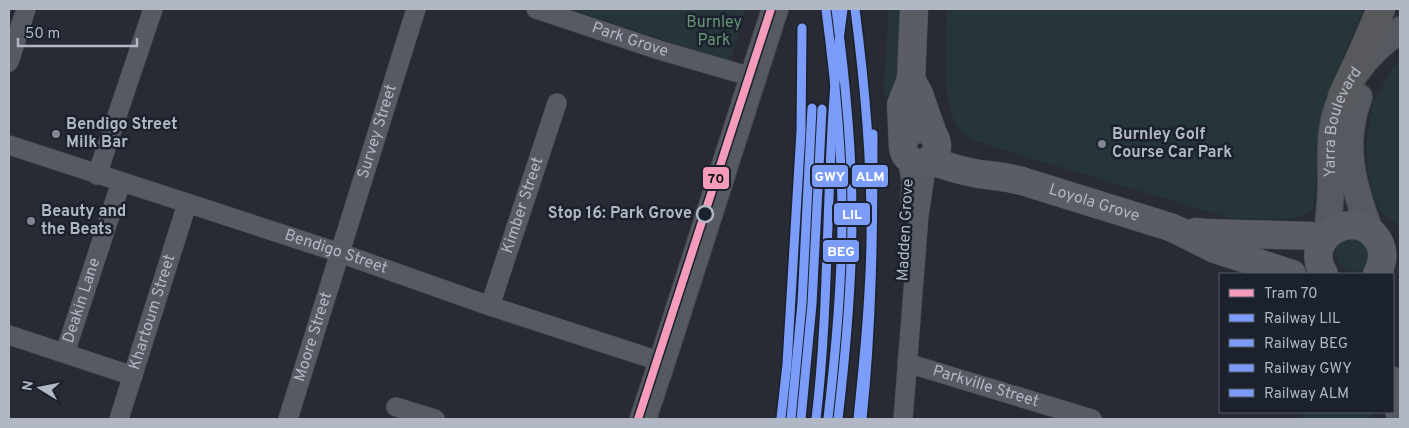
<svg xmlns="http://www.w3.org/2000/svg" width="1409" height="428" font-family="Overpass,sans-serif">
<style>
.green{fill:#263539}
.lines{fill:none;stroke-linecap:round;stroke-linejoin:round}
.street-casing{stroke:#44464c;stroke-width:20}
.secondary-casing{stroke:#44464c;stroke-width:28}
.primary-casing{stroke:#454850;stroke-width:29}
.highway-casing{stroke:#44474f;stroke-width:29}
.street{stroke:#575a62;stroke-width:19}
.secondary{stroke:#555960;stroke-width:26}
.primary{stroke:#5a5d64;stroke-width:28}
.highway{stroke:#57595c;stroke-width:28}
.rail-1-casing{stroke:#1b212d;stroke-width:12}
.rail-2-casing{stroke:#1b212d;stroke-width:12}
.rail-3-casing{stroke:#1b212d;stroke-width:12}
.rail-4-casing{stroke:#1b212d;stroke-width:12}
.rail-1{stroke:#7b9cf8;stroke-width:9}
.rail-2{stroke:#7b9cf8;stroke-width:9}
.rail-3{stroke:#7b9cf8;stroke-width:9}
.rail-4{stroke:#7b9cf8;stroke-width:9}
.tram-1-casing{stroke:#1b212d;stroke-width:11}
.tram-1{stroke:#f59bbb;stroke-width:8}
.poi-dot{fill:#818692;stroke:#1b212d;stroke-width:2}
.stop-dot{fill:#1b212d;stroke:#b1b7c5;stroke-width:2.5}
.labels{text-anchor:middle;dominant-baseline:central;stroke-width:5;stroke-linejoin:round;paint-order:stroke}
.park-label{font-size:16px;fill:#6a9477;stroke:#1b212d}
.street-label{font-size:16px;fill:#b1b7c5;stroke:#1b212d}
.poi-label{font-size:16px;font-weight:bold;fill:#b1b7c5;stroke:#1b212d;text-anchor:start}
.stop-label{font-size:16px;font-weight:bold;fill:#b1b7c5;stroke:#1b212d;text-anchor:end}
.line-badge{stroke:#1b212d;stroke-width:2}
.badge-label{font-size:14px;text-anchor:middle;font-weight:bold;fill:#fff}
.pale-badge-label{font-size:14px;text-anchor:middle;font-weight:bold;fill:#111}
</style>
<rect width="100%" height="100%" fill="#282b33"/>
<path class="green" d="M569,9H746L730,62Z
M889,9H899L896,95H883Z
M947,9H1364L1341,62L1324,114L1313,210L1293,219L1230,218L1000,149C990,145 976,142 967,136C937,116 947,41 947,9Z
M1400,60V226L1380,211L1373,194L1368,173L1366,145L1373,102L1391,71Z
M1351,235L1369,245C1369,250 1370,256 1368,261C1361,280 1333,272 1336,249L1333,246Z
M1303,412H1371L1374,419H1301Z"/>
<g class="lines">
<defs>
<g id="street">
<path id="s1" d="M536,9L659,50L752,77"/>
<path d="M9,62L26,9"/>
<path id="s2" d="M9,145L340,253L490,306L662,362"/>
<path d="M907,157L911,181L910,202"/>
<path d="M97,175L153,9"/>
<path id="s3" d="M490,306L557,103"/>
<path d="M9,335L133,376"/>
<path id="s4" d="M65,353L121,182"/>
<path id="s5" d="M907,363L1092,419"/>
<path d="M396,407L435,419"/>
<path id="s6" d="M119,419L187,204"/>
<path id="s7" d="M288,419L416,9"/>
<path d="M903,419L919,215L927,162"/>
</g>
<g id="secondary">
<path d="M1359,97C1341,145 1353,186 1370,231"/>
<path id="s8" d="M1327,235C1329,217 1331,199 1331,182C1331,165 1330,149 1332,132C1337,90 1366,53 1400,30"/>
<path d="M1393,380L1400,419"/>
<path d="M643,419L662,362L775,9"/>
</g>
<g id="primary">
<path d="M911,79L919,94L933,134"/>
<circle cx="920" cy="146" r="17"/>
<path d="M903,145L901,105L911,79L914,9"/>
<path id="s9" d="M929,160C945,166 962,171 979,174C994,176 1008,177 1022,181L1170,227L1179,231L1215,249L1292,274"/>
<path d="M1196,232C1239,236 1282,233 1325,237"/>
<path d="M1324,274C1300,236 1360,203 1380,244C1384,254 1382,265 1377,274"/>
</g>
<path id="highway" d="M1342,96L1358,62L1381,9"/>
</defs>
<use href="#street" class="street-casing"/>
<use href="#secondary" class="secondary-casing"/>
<use href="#primary" class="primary-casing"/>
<use href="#highway" class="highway-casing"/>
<use href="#street" class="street"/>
<use href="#secondary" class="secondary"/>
<use href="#primary" class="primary"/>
<use href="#highway" class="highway"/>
<defs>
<path id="rail-1" d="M836,9C845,77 852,145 852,214C852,283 846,351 838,419
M791,419L802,303L812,108"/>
<path id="rail-2" d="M826,10C835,78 842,146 842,214C842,282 836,350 828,418
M801,419L812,304L822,109"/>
<path id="rail-3" d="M816,419C832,283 824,145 843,9
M862,419C872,324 873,229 873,134"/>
<path id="rail-4" d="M855,9C865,86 872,163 871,241C870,300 864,360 858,419
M781,418L787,364L801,131L802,28"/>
</defs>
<use href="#rail-1" class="rail-1-casing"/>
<use href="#rail-2" class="rail-2-casing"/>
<use href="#rail-3" class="rail-3-casing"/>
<use href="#rail-4" class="rail-4-casing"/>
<use href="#rail-1" class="rail-1"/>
<use href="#rail-2" class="rail-2"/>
<use href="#rail-3" class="rail-3"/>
<use href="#rail-4" class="rail-4"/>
<defs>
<path id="tram-1" d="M638,419L771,9"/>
</defs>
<use href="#tram-1" class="tram-1-casing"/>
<use href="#tram-1" class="tram-1"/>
</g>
<g class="poi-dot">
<circle cx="56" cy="134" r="5"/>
<circle cx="1102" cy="144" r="5"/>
<circle cx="31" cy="221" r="5"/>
</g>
<circle class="stop-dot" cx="705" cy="214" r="8"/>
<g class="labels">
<g class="park-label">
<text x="714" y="23">Burnley<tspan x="714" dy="18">Park</tspan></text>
</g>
<g class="street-label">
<text stroke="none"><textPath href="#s1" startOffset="99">Park Grove</textPath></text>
<text stroke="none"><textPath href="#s8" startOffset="115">Yarra Boulevard</textPath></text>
<text stroke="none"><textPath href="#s7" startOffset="301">Survey Street</textPath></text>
<text stroke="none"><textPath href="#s9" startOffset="171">Loyola Grove</textPath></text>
<text stroke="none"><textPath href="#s3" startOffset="106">Kimber Street</textPath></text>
<text transform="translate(906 230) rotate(-87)">Madden Grove</text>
<text stroke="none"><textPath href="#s2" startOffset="344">Bendigo Street</textPath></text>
<text stroke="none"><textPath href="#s4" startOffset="55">Deakin Lane</textPath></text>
<text stroke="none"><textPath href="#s6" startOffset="112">Khartoum Street</textPath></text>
<text stroke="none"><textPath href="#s7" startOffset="86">Moore Street</textPath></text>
<text stroke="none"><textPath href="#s5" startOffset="82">Parkville Street</textPath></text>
</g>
<g class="poi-label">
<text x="66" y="125">Bendigo Street<tspan x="66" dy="18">Milk Bar</tspan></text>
<text x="1112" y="135">Burnley Golf<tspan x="1112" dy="18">Course Car Park</tspan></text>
<text x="41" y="212">Beauty and<tspan x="41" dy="18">the Beats</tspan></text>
</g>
<g class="stop-label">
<text x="692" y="214">Stop 16: Park Grove</text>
</g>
</g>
<g class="line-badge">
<rect x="851" y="164" width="38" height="24" rx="5" fill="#7b9cf8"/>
<rect x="811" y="164" width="38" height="24" rx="5" fill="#7b9cf8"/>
<rect x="702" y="166" width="28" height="24" rx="5" fill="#f59bbb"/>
<rect x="833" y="202" width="38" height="24" rx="5" fill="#7b9cf8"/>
<rect x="822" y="239" width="38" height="24" rx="5" fill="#7b9cf8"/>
</g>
<g class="badge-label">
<text x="870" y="181">ALM</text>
<text x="830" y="181">GWY</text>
<text x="852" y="219">LIL</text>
<text x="841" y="256">BEG</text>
</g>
<g class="pale-badge-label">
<text x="716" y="183">70</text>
</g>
<rect width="1409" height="428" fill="none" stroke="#b1b7c5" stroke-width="20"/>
<rect x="1219" y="273" width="175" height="140" fill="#1b212d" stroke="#575d6a"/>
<rect x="1229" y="289" width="25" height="8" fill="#f59bbb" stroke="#575d6a"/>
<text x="1264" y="298" font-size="15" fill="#b1b7c5">Tram 70</text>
<rect x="1229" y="314" width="25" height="8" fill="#7b9cf8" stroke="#575d6a"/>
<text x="1264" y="323" font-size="15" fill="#b1b7c5">Railway LIL</text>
<rect x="1229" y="339" width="25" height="8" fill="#7b9cf8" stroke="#575d6a"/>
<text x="1264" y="348" font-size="15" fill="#b1b7c5">Railway BEG</text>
<rect x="1229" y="364" width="25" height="8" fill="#7b9cf8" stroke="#575d6a"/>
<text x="1264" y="373" font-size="15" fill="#b1b7c5">Railway GWY</text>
<rect x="1229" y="389" width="25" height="8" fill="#7b9cf8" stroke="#575d6a"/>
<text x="1264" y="398" font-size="15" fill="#b1b7c5">Railway ALM</text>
<g transform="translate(40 388) rotate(280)" stroke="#1b212d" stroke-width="4" paint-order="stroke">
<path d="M0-4L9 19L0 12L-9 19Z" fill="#b1b7c5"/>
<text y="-8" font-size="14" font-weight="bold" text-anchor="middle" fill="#b1b7c5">N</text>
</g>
<path d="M18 38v8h119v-8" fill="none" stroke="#b1b7c5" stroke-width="2.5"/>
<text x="25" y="38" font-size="15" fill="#b1b7c5" stroke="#1b212d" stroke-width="4" paint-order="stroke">50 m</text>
</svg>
